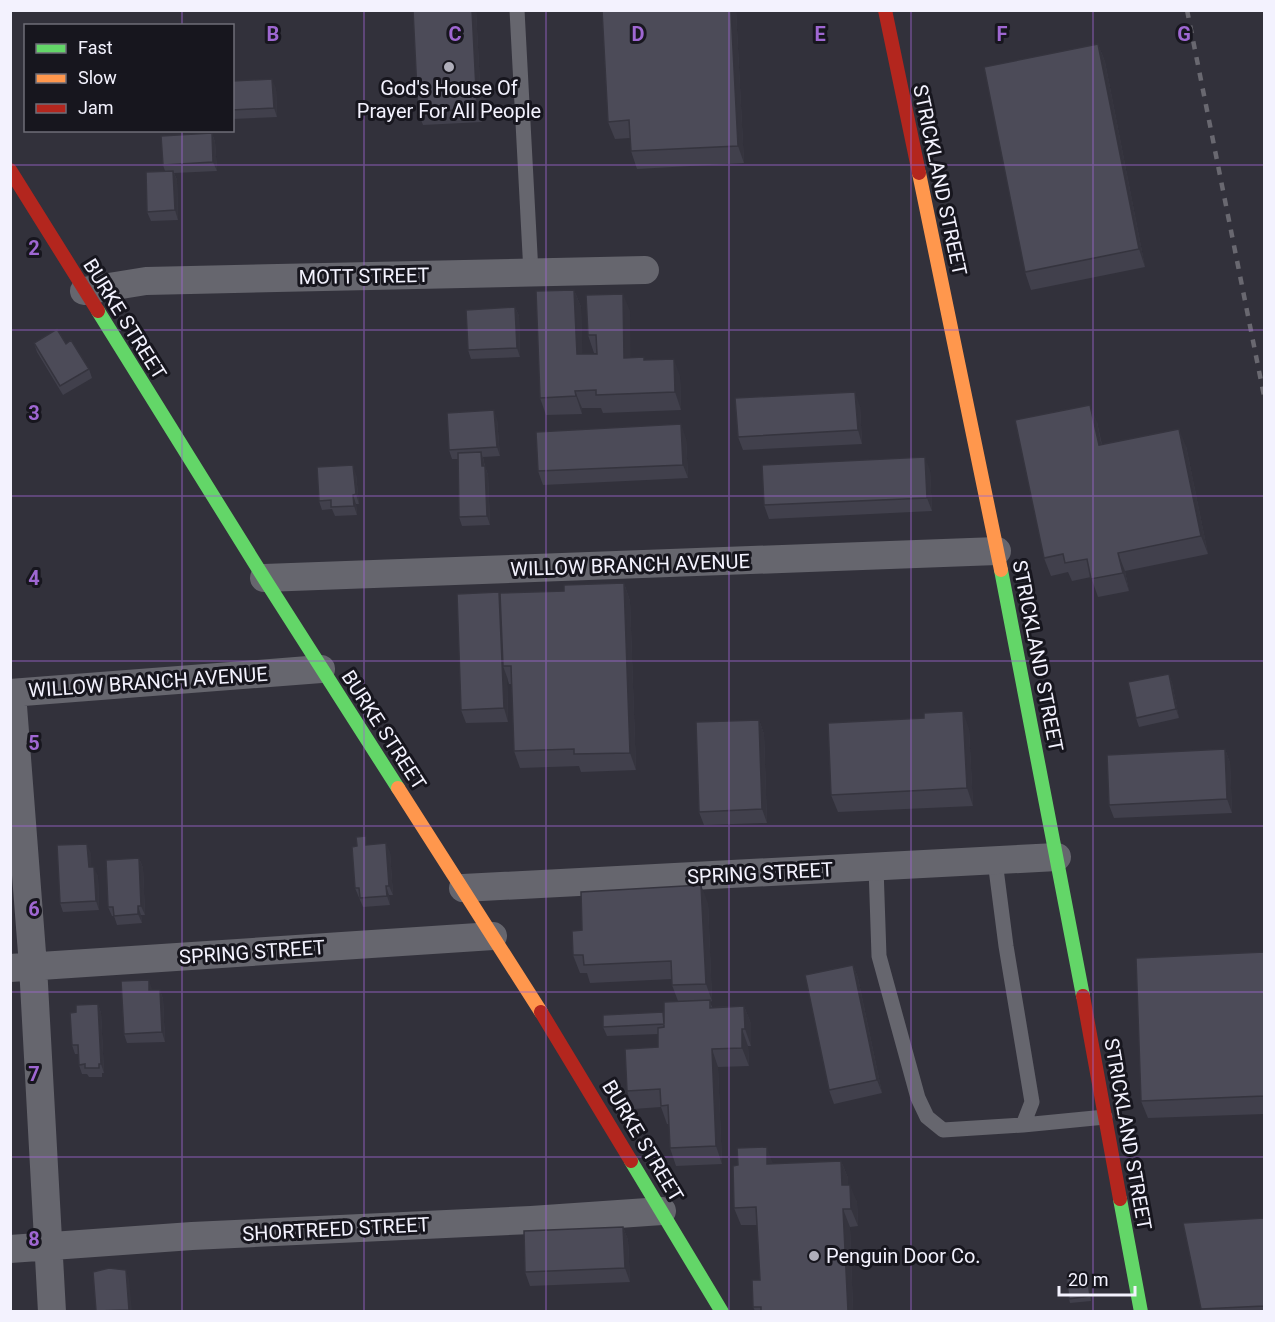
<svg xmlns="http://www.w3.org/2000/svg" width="1275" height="1322" font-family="Roboto,sans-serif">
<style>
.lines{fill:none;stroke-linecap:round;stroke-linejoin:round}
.lane{stroke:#66666e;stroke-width:15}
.street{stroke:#66666e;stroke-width:28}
.fast{stroke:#63d668;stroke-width:14}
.slow{stroke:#ff974d;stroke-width:14}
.jam{stroke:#b3261e;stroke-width:14}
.rail{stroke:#696870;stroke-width:4.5;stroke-dasharray:8 8;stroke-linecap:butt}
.wall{fill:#41404c}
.shaded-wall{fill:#35343e}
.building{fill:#4c4b58;stroke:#35343e;stroke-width:1.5}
.grid{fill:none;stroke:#9f67d2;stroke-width:1.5;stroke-opacity:0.55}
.poi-dot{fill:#afaeba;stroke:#17161e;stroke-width:2}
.labels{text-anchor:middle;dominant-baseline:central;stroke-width:6;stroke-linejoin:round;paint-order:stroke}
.poi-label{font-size:20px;fill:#f3f2fe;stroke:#17161e}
.street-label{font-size:20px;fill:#f3f2fe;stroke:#17161e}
.grid-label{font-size:20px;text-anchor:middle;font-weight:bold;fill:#9f67d2;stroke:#17161e;stroke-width:6;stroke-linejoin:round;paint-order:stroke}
</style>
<rect width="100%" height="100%" fill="#32313b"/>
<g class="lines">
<path class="lane" d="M517,10L531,273
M876,867L879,956L918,1098L927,1117L943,1130L1023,1125L1032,1102L1006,946L995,861
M1023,1125L1105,1117"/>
<path class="street" d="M84,291L146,281L645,270
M264,578L997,551
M10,693L321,669
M12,693L33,966L52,1312
M463,888L1057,857
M10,968L493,936
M10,1249L192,1236L531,1220L662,1211"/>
<path class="fast" d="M98,311L264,578L398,788
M1001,570L1083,996
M631,1161L722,1312
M1120,1199L1141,1312"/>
<path class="slow" d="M919,173L1001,570
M398,788L541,1012"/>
<path class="jam" d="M885,10L919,173
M10,170L98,311
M1083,996L1120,1199
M541,1012L631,1161"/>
<path class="rail" d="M1187,10L1264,396"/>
</g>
<path class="wall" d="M413,10H476L482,122L423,125L418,112Z
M602,10H736L744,163L637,169L631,151L630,138L615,139L608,122Z
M1098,44L1105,62L1145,267L1031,290L1025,272Z
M232,81L276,88L277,117L232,119Z
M212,133L215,142L217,171L174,173L177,180L178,220L151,221L147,212L165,171L163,165Z
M574,290L581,307L582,354H597V353H594L588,335L630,311V358L645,360L680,376L681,410L603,413L601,408H582V414L546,415L540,398Z
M515,307L519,316L520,357L471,359L468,350Z
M34,343L66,344L89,369L92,378L63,395L37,352Z
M860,406L862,444L743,450L738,437Z
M497,419L500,456L483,457L484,462L485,466L488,475L490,525L462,526L459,517L458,459H452L449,450Z
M1097,422L1102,445L1186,446L1208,554L1125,571L1129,591L1098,597L1091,577L1072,581L1068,572L1051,576L1044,558Z
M686,438L688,478L543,485L538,471Z
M930,470L932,511L769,519L764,505Z
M356,474L359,504H356L357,515L335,516L332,509L322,510L319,501Z
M624,583L630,601L636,770L581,772L579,766L520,768L514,751L512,684H509L507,677L508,722L466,723L461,710L500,596L564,591Z
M1169,674L1172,683L1179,718L1139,727L1136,718Z
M924,718L969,729L973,806L838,812L831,795Z
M759,720L764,734L767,823L704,825L699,812Z
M1225,749L1230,763L1232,813L1114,818L1109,805Z
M369,844L390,852L393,895H389L390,905L363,907L355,888Z
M91,853V867L98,876L99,910L63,912L60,903Z
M139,858L143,868L145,915H141L142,923L117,925L114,916H112L108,907Z
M708,903L712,1001L710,1002L712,1007L744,1006L751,1024V1046H748L749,1066L718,1067L722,1164L676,1166L670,1148L669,1124H667L661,1107L633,1109L627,1091L658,1047V1034L607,1036L603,1027L663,1012L678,1001L672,985V979L590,983L587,973H580L573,955L582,930Z
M1264,952V1114L1148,1118L1141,1101Z
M853,965L858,978L882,1093L834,1104L829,1090Z
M152,990H160L163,999L165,1042L127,1043L124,1034Z
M98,1004L101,1013L104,1073H102V1077H89L87,1074H82L79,1065L78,1054H75L72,1045L76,1012Z
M841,1161L848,1178V1185L857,1202L858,1226L850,1227L853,1311H755L753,1307L760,1280L757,1225H741L734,1208L773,1164Z
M1264,1218V1311H1202L1201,1309Z
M623,1227L628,1240L630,1282L530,1286L525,1272Z
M1087,1273L1088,1277L1091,1301L1070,1303L1069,1299Z"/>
<path class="shaded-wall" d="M472,10H476L482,122L477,109Z
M731,10H736L744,163L738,146Z
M1098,44L1105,62L1145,267L1139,249Z
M272,79L276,88L277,117L274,108Z
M212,133L215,142L217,171L213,162Z
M173,171L177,180L178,220L175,210Z
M574,290L581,307L583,372L577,354Z
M623,294L630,311L631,376L624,358Z
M515,307L519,316L520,357L517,348Z
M674,359L680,376L681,410L675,392Z
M575,391L582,408V414L576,396Z
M855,392L860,406L862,444L858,430Z
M1090,405L1097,422L1105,463L1099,445Z
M494,410L497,419L500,456L497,447Z
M681,424L686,438L688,478L683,465Z
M1179,429L1186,446L1208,554L1201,536Z
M481,452L484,462L485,476L482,466Z
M925,457L930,470L932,511L927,498Z
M353,465L356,474L359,504L356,494Z
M485,466L488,475L490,525L487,516Z
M353,495L356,504L357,515L354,506Z
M1118,553L1125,571L1129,591L1123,573Z
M624,583L630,601L636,770L630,753Z
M499,592L504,606L503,666L507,677L508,722L504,708Z
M1169,674L1172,683L1179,718L1176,709Z
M963,711L969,729L973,806L967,788Z
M759,720L764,734L767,823L762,809Z
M1225,749L1230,763L1232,813L1227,799Z
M386,843L390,852L393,895L389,886Z
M87,844L91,853L92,876L89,867Z
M139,858L143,868L145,915L141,906Z
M94,867L98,876L99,910L96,901Z
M701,885L708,903L712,1001L706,984Z
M386,886L389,895L390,905L387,896Z
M138,906L141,915L142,923L138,914Z
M853,965L858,978L882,1093L877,1080Z
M149,980L152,989L153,1000L149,990Z
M160,990L163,999L165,1042L162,1032Z
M98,1004L101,1013L104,1073L101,1064Z
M744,1006L751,1024V1046L745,1029Z
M742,1029L748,1046L749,1066L742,1048Z
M712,1049L718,1067L722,1164L716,1146Z
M767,1147L773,1164H767Z
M841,1161L848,1178V1203L842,1185Z
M850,1185L857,1202L858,1226L851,1209Z
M843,1209L850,1227L853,1311H848Z
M623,1227L628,1240L630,1282L625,1268Z
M126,1270L129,1279L132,1311H130L129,1310Z"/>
<path class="building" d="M413,10H472L477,109L418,112Z
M602,10H731L738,146L631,151L629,120L608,122Z
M1098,44L1139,249L1025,272L984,67Z
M272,79L274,108L232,110V81Z
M212,133L213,162L163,165L161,136Z
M173,171L175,210L147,212L146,172Z
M574,290L577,354H597L596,335H588L586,295L623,294L624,358L644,357V360L674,359L675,392L596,395V390L575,391L576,396L540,398L536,291Z
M515,307L517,348L468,350L466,310Z
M57,329L66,344L71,340L89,369L60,386L34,343Z
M855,392L858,430L738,437L735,398Z
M1090,405L1099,445L1179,429L1201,536L1118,553L1123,573L1091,579L1087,559L1065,563L1063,554L1044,558L1015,420Z
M494,410L497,447L449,450L447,413Z
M681,424L683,465L538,471L536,432Z
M481,452L482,466H485L487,516L459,517L458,453Z
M925,457L927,498L764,505L762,465Z
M353,465L356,494L353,495L354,506L331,507V500L319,501L317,467Z
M624,583L630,753L574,754V749L514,751L511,666H503L500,593L564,591V585Z
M499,592L504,708L461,710L457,594Z
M1169,674L1176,709L1136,718L1128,682Z
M963,711L967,788L831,795L828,723L924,718V713Z
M759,720L762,809L699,812L696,722Z
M1225,749L1227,799L1109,805L1107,755Z
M366,836V845L386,843L389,886H386L387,896L360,898L359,888H355L352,847L357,846L356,837Z
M87,844L89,867H94L96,901L60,903L57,845Z
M139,858L141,906H138V914L114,916L113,907H108L106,860Z
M701,885L706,984L672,985L671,961L584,965L583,955H573L572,931L582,930L581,892Z
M1264,952V1096L1141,1101L1136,958Z
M853,965L877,1080L829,1090L805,975Z
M149,980V990H160L162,1032L124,1034L121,981Z
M710,1000V1008L744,1006L745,1029H742V1048L712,1049L716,1146L670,1148L668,1105L661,1106L660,1089L627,1091L625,1049L658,1047V1028L664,1027V1002Z
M98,1004L101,1064H99V1068H85V1064L79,1065L78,1045H72L70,1013L76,1012V1005Z
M663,1012L664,1024L603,1027V1015Z
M767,1147V1164L841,1161L842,1185H850L851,1209H843L848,1311H761V1307H753L752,1280H760L756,1207L734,1208L733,1166L738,1165L737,1148Z
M1264,1218V1306L1201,1309L1183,1223Z
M623,1227L625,1268L525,1272L524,1231Z
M109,1268L126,1270L129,1310L96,1311L93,1272Z
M1087,1273L1090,1296L1069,1299L1066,1275Z"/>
<path class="grid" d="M182,10V26M364,10V1312M546,10V1312M729,10V1312M911,10V1312M1093,10V1312M182,130V1312M10,165H1264M10,330H1264M10,496H1264M10,661H1264M10,826H1264M10,992H1264M10,1157H1264"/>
<g class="poi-dot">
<circle cx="449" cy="67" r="6"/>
<circle cx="814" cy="1256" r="6"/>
</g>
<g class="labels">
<g class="poi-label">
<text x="449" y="88">God's House Of<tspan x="449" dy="23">Prayer For All People</tspan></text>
<text x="826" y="1256" text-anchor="start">Penguin Door Co.</text>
</g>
<g class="street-label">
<text transform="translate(940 180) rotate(78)">STRICKLAND STREET</text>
<text transform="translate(364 276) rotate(-1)">MOTT STREET</text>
<text transform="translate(125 319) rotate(58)">BURKE STREET</text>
<text transform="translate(630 565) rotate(-2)">WILLOW BRANCH AVENUE</text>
<text transform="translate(1038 656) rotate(79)">STRICKLAND STREET</text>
<text transform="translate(148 682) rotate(-4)">WILLOW BRANCH AVENUE</text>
<text transform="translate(384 730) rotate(57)">BURKE STREET</text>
<text transform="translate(760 873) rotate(-3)">SPRING STREET</text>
<text transform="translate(252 952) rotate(-4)">SPRING STREET</text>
<text transform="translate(1128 1134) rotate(80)">STRICKLAND STREET</text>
<text transform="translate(643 1141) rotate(59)">BURKE STREET</text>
<text transform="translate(336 1229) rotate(-3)">SHORTREED STREET</text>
</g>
</g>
<g class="grid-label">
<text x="273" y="41">B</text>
<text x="455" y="41">C</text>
<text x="638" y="41">D</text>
<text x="820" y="41">E</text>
<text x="1002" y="41">F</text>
<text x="1184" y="41">G</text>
<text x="34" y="255">2</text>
<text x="34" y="420">3</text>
<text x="34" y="585">4</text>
<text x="34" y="750">5</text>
<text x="34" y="916">6</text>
<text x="34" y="1081">7</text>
<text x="34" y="1246">8</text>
</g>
<rect width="1275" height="1322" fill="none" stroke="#f3f2fe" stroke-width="24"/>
<rect x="24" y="24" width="210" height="108" fill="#17161e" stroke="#6f6e78" stroke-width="1.5"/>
<rect x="36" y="44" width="30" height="9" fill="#63d668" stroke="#6f6e78" stroke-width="1.5"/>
<text x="78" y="54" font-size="18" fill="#f3f2fe">Fast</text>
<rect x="36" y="74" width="30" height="9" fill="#ff974d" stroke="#6f6e78" stroke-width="1.5"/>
<text x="78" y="84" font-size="18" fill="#f3f2fe">Slow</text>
<rect x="36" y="104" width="30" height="9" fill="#b3261e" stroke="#6f6e78" stroke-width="1.5"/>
<text x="78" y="114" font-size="18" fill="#f3f2fe">Jam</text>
<path d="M1059 1286v9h76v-9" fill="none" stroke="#f3f2fe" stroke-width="3"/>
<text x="1068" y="1286" font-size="18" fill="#f3f2fe" stroke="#17161e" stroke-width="4.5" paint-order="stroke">20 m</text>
</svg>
